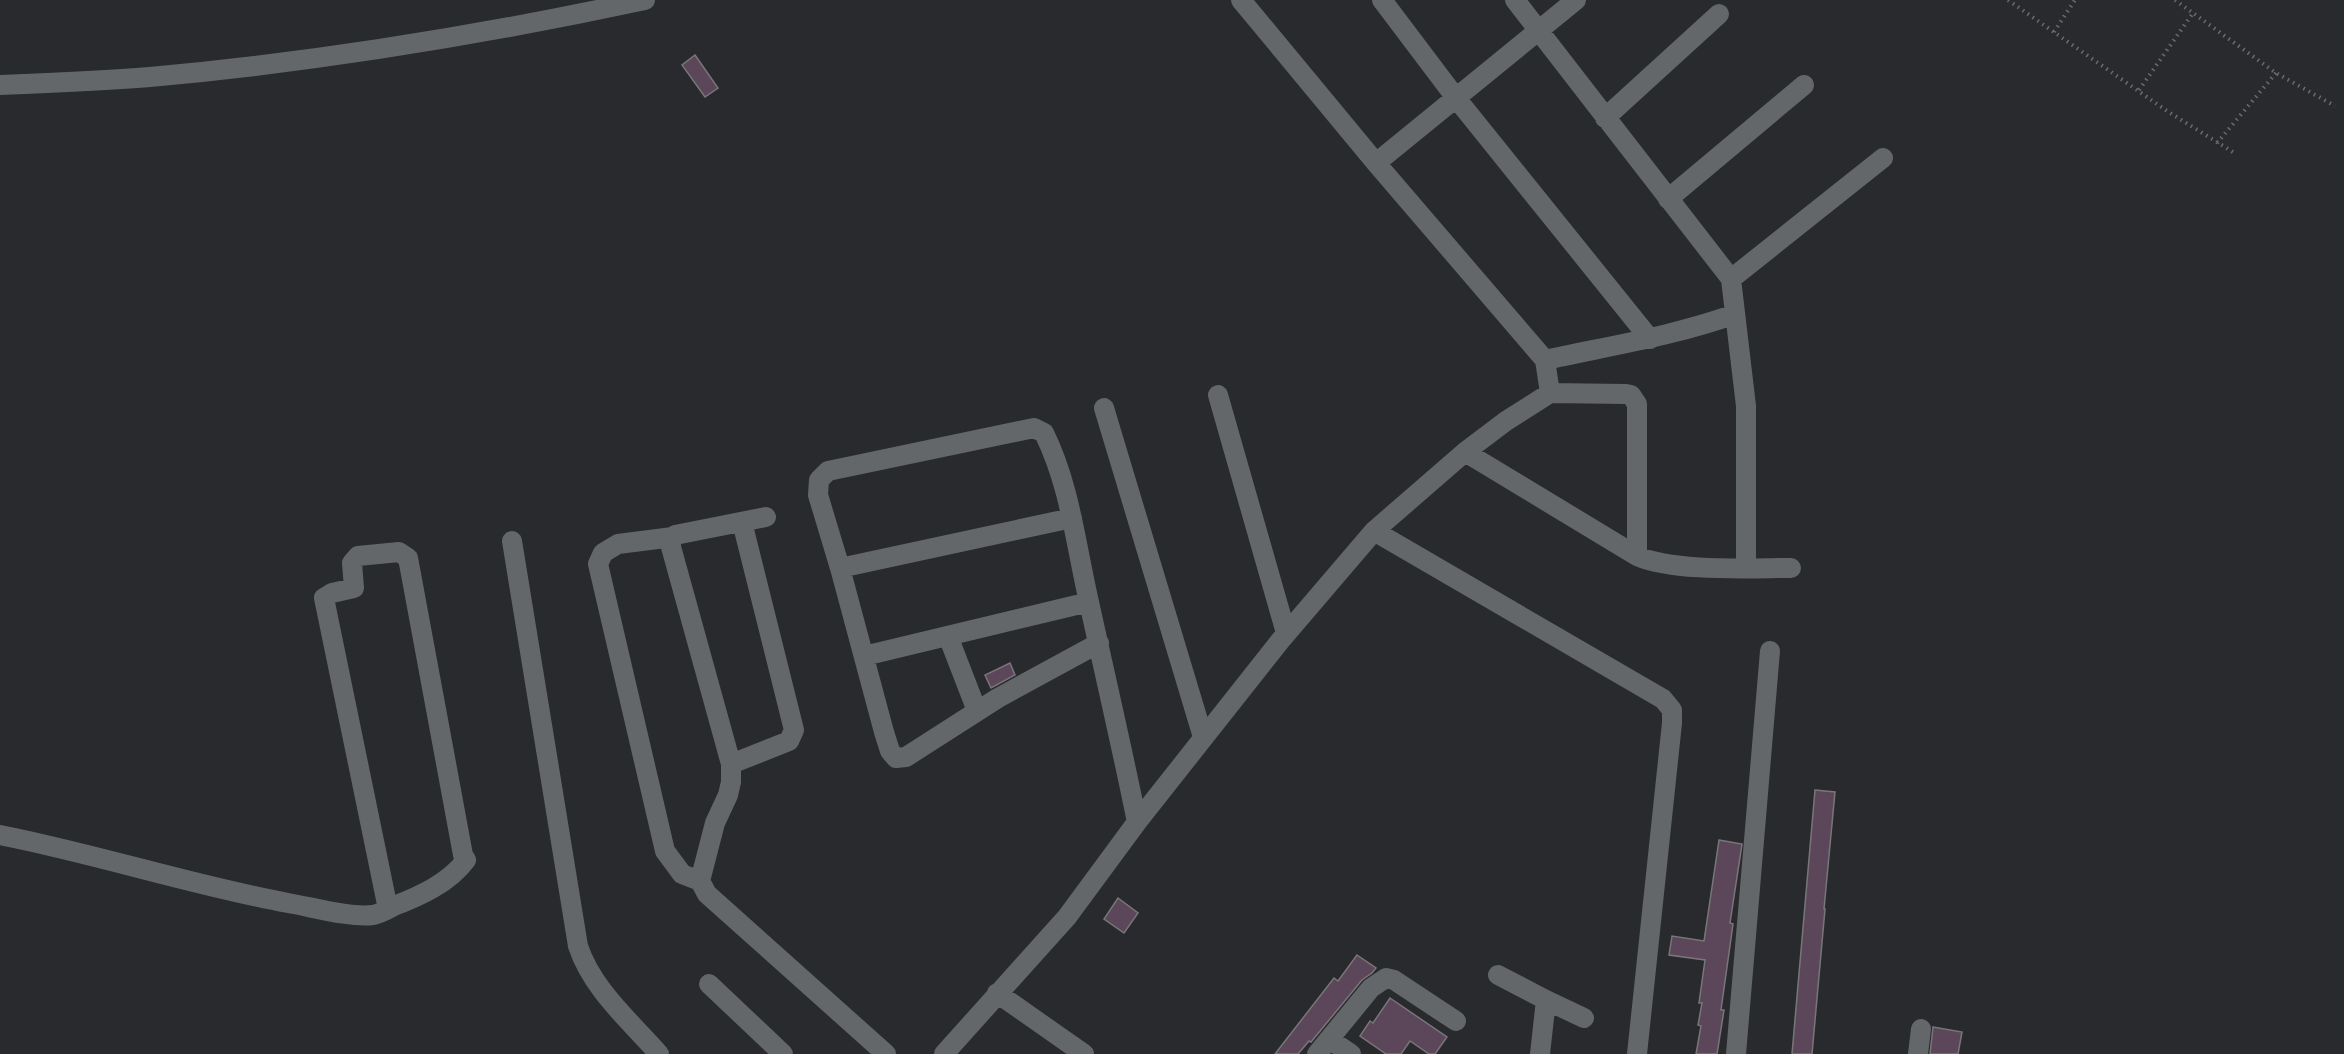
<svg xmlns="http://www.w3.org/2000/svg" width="2344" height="1054" font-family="'Zilla Slab',serif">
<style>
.building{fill:#5c475a;stroke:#797679;stroke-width:1.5}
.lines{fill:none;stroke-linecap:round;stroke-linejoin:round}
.path{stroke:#696b6e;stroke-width:4;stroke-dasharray:1.5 4.5;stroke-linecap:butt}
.minor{stroke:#64676a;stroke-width:20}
</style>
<rect width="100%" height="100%" fill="#282a2d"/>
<path class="building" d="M695,55L718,88L705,97L682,65Z
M1010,663L1015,675L991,688L985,675Z
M1815,790L1835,792L1824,909H1825L1812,1054H1792Z
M1719,840L1742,844L1730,923L1733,924L1721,1010H1724L1717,1054H1696L1701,1026L1698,1025L1702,1003H1699L1705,960L1669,955L1672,936L1704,941Z
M1118,898L1138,913L1124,933L1104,919Z
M1357,955L1376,968L1372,973L1362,980L1311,1042L1309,1041L1298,1054H1275L1334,978L1338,981Z
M1390,998L1447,1037L1435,1054H1429L1410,1041L1401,1054H1386L1360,1036L1370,1021L1373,1023Z
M1933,1027L1962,1032L1958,1054H1930Z"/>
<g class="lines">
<path class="path" d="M2008,0L2167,111L2233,152
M2175,0L2276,73L2335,106
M2054,32L2075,0
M2139,90L2193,13
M2217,143L2276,73"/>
<path class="minor" d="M1382,0L1456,98L1650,339
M1515,0L1731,279L1746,406V568
M0,85C50,83 100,81 150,77C316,62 482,35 645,0
M1605,118L1719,14
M1376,163L1576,0
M1668,199L1804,85
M1731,279L1883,158
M1545,360C1609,346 1674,336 1735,314
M1550,393L1626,394L1631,395L1637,404V556
M1218,395L1286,633
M1104,408L1203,737
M1465,452L1637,556C1674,572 1749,568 1791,568
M766,517L675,535L671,541V547L731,764V782L728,795L715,823L700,881L707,894L886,1054
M1374,531L1663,699L1672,710V723L1637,1054
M673,537L618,544L603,553L598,564L665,851L682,874L700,881
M512,541L578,946C592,989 630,1021 659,1054
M840,568L1072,518
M948,636L977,711
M1099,643L998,698L906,757L896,758L890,751L884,732L840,568L818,495L819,480L828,471L1034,428L1044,433C1070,485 1076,546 1089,602C1105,675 1122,748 1137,822
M864,656L1089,602
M731,764L789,741L794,730L742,522
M0,835C97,854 191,885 288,903C312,907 350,918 373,915C380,914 388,909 394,906C420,896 449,883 466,860L463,855L408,558L399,552L358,556L352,563L354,588L332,593L324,598L388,909
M1498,975L1546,1000
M709,984L783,1054
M997,993L1084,1054
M1329,1039L1351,1054
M944,1054L1067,917L1137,822L1280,641L1374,531L1465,452L1506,421L1550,393L1545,360L1376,163L1241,0
M1317,1054L1371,988L1386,978L1394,980L1456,1021
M1540,1054L1546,1000L1584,1018
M1736,1054L1770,651
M1918,1054L1921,1029"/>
</g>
</svg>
